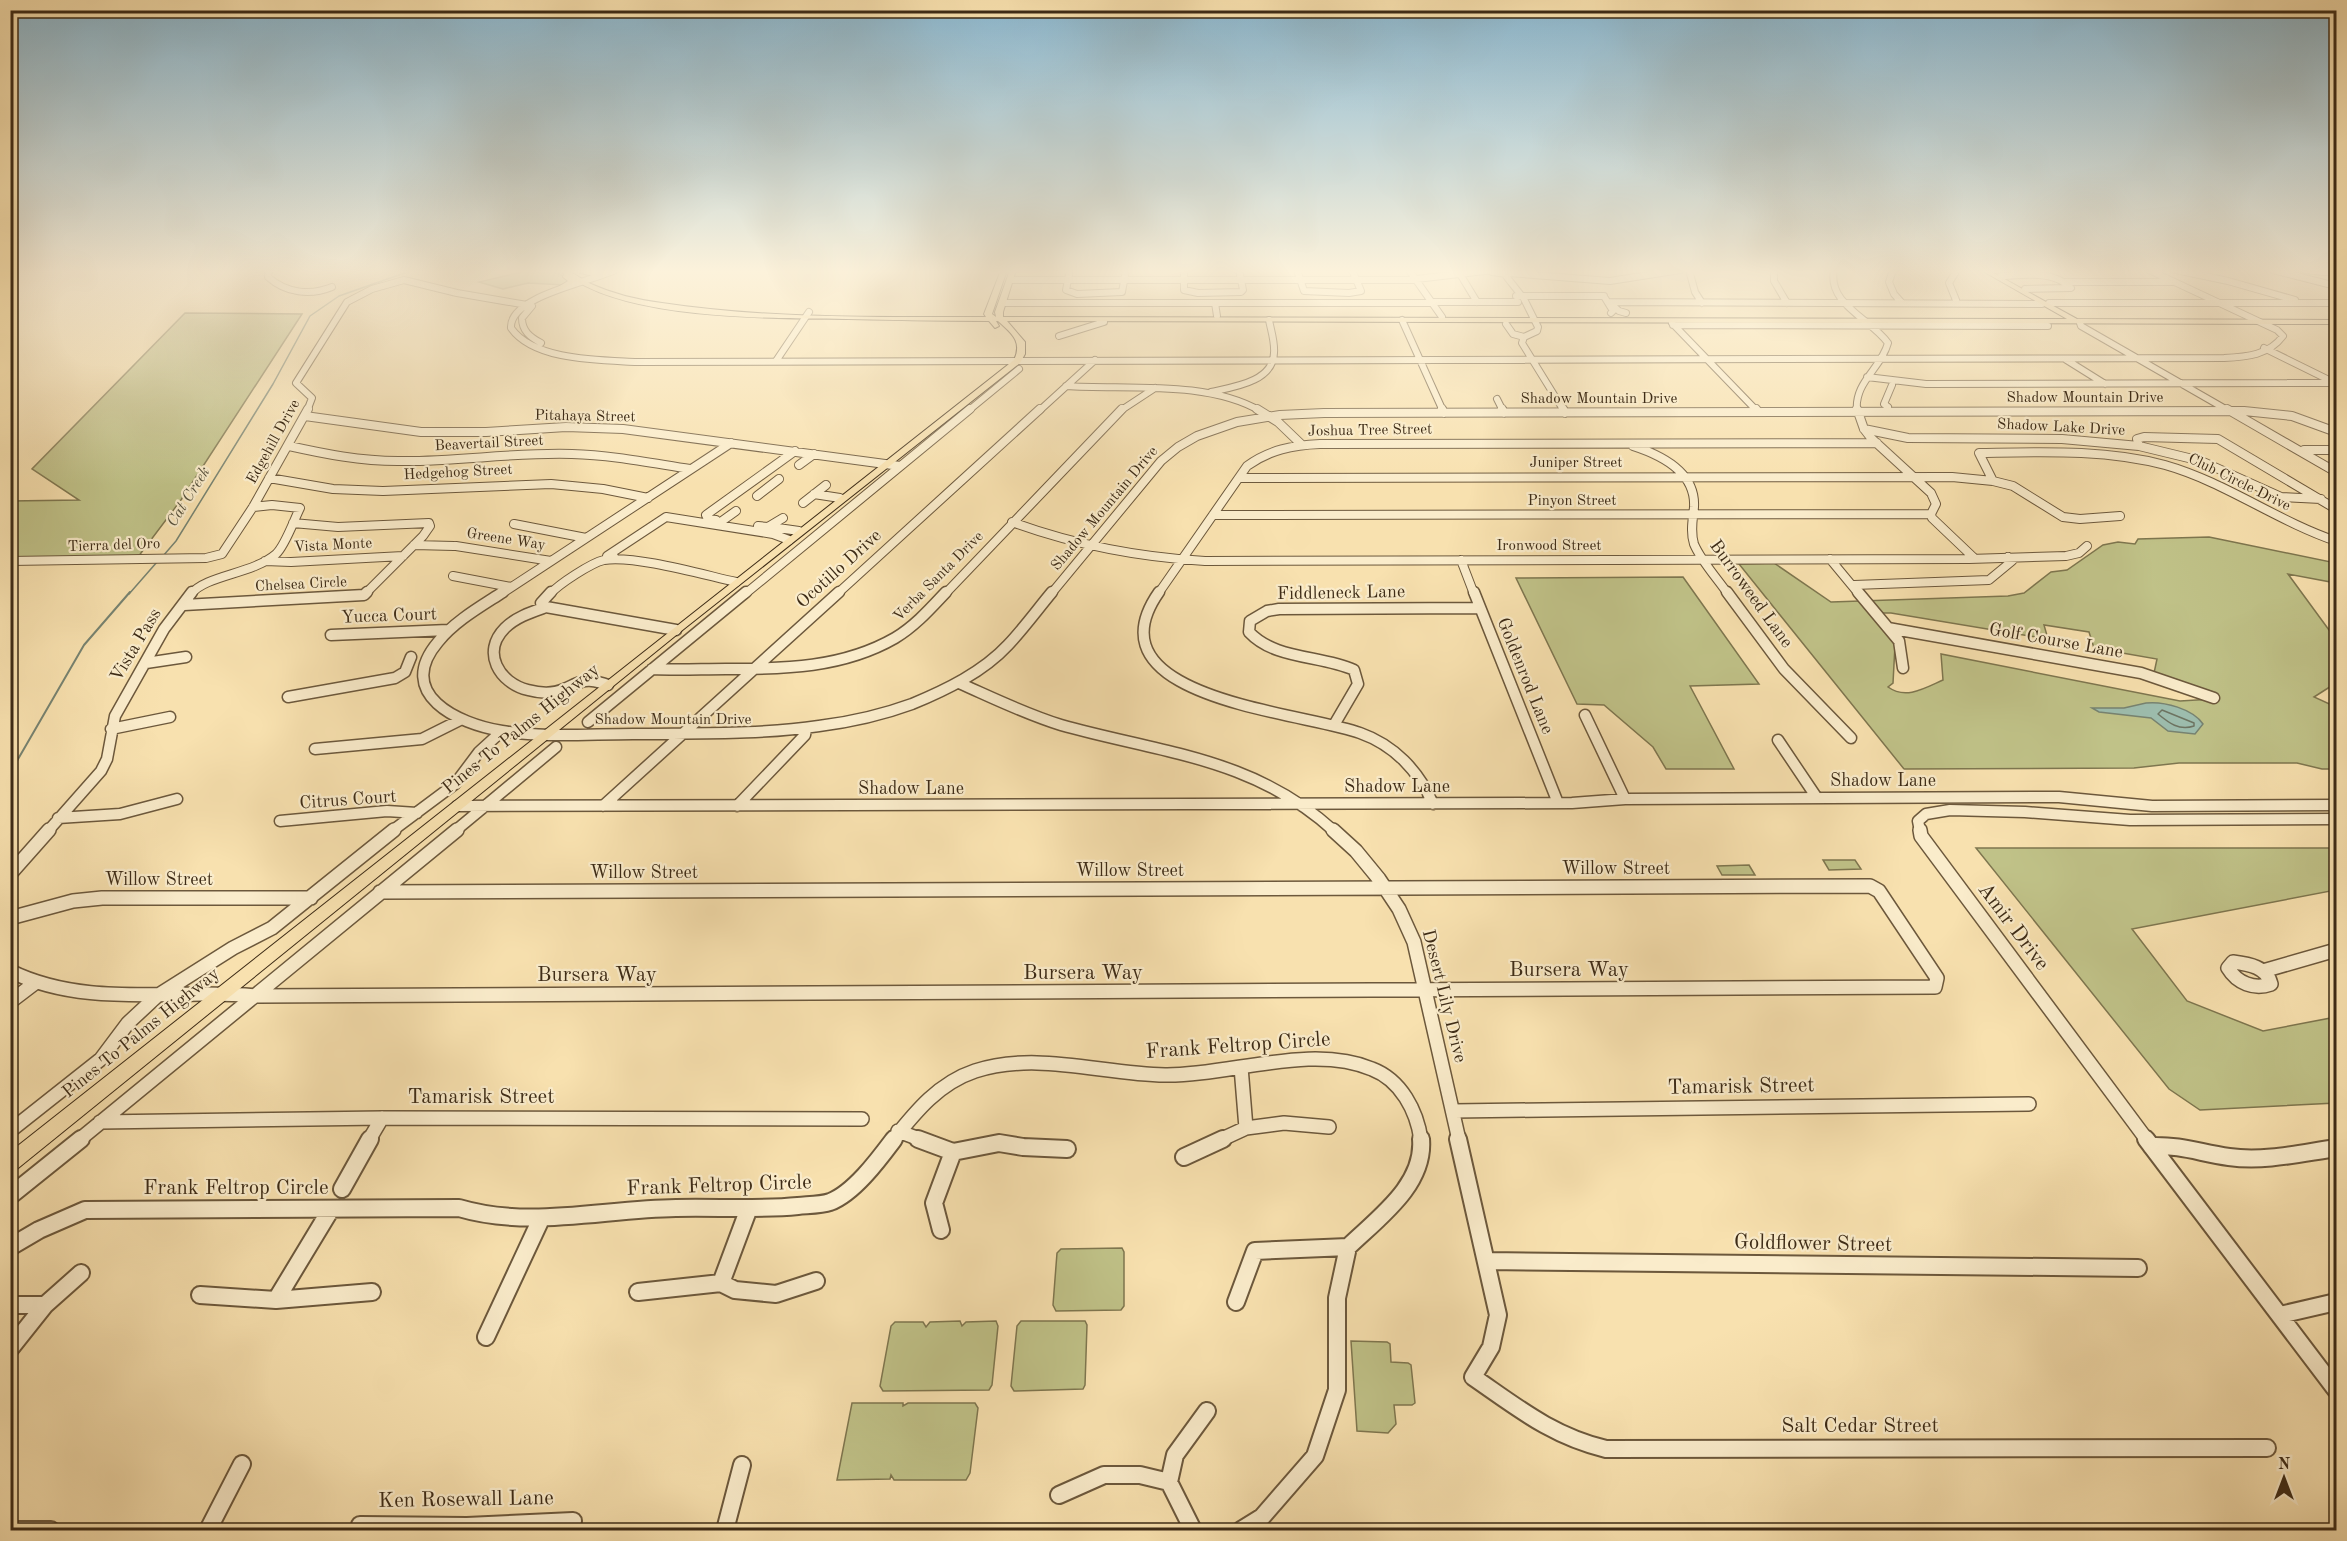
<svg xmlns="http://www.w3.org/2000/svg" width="2347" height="1541" font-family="'Old Standard TT',serif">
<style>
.green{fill:#c0c288;stroke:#7e764f;stroke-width:1.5;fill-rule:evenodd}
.water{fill:#9dbdae;stroke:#778371;stroke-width:1.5}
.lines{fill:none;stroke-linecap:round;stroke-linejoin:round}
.shore{stroke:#6d7462;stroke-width:1.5}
.stream-far1{stroke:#778371;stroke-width:1.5}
.stream{stroke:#778371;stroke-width:2}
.minor-far4-casing{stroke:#6c583c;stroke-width:8}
.minor-far3-casing{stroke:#6c583c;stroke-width:10}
.minor-far2-casing{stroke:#6c583c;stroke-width:13}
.minor-far1-casing{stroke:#6c583c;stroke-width:16}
.minor-casing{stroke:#6c583c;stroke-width:20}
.major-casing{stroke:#3d2b16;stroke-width:2}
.minor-far4{stroke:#faeccb;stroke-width:6}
.minor-far3{stroke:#faeccb;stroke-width:8}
.minor-far2{stroke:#faeccb;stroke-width:10}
.minor-far1{stroke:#faeccb;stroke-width:13}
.minor{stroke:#faeccb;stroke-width:16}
.major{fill:#f8e1af;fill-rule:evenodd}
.labels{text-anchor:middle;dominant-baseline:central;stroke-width:4.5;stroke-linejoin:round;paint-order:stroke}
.far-street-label{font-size:15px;fill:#3d2b16;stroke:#faeccb}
.far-water-label{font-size:16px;font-style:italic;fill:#55503c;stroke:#faeccb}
.street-label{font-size:18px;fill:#3d2b16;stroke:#faeccb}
.near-street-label{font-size:21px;fill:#3d2b16;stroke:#faeccb}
</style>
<rect width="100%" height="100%" fill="#f8e1af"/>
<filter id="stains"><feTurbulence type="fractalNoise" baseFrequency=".00333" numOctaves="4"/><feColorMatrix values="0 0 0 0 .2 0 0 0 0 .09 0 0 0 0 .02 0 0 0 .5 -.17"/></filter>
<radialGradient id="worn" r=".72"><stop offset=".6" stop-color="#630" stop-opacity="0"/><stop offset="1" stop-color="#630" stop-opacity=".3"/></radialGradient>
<path class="green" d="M530,270H552L570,280L565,285L528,283L503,289L479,282Z
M185,313L302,314L181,500L138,557L11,559L10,501L79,500L32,469Z
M2209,537L2336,563V583L2288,574L2329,630L2336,631V683L2314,697L2336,707V769H2322L2297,763H2179L2134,768L1904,769L1739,564L1774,563L1831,602L2008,596L2024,593L2051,572L2067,570L2103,545L2118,542L2135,544L2138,539ZM1872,613H1891L2048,639L2044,625L2089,632L2094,648L2157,659L2154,673L2213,699L2180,701L1941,654L1943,680C1925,688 1906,700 1888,687L1893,683L1895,645Z
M1683,577L1759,684L1690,686L1734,769H1666L1653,747L1604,705L1577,704L1516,578Z
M1976,848H2336V890L2132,929L2187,1001L2263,1031L2336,1017V1103L2200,1110L2169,1089Z
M1823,860H1855L1861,869L1829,870Z
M1749,865L1755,875H1722L1717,866Z
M1122,1248L1124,1252V1306L1121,1310L1056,1311L1053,1305L1057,1253L1061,1249Z
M960,1321L962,1326L966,1322L996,1321L998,1326L992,1385L989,1390L883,1391L880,1386L891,1326L895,1322H923L926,1327L930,1322Z
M1021,1321H1085L1087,1325L1085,1385L1083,1389L1014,1391L1011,1386L1017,1326Z
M1351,1341L1387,1342L1390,1344L1391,1362L1408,1363L1411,1365L1415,1403L1412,1405H1394L1396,1424L1388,1433L1357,1431Z
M852,1403H903V1406L908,1403H975L978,1408L970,1473L966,1480H894L891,1475L890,1479L837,1480Z"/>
<path class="water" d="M2146,703C2164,701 2193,709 2203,724L2195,734L2168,731L2151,718L2099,712L2092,708H2124Z"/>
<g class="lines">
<path class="shore" d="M2162,710L2194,723V726C2179,731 2169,723 2158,714Z"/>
<path class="stream-far1" d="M163,556L176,541L273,384L310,316L339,296L413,270
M129,594L157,562"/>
<path class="stream" d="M10,773L84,645L130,592"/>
<defs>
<path id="minor-far4" d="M269,270L268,277C286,293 310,296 332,287
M615,270C591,282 509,296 511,328C534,361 600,360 637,362L2224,358C2247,357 2269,355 2283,336L2277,330L2149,270
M1070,270L1066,290L1077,294L1122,292L1126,270
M1184,270V290L1198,293L1241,292L1243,290L1239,270
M1297,270L1304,291L1349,293L1361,291L1352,270
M1409,270L1442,317
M1689,270L1695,292L1702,303
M1774,270V281L1787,303
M1834,270C1827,304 1871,319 1888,343C1881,369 1854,382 1857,411
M1893,270L1889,282L1894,294L1902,303
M2176,270L2228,281L2295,300
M2273,270L2336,286
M2304,270L2336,273
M1509,273L1610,281L1680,270
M1460,274L1477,302
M2001,276C2025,275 2053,270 2071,288L2025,289
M1010,280H1408L1493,270
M2065,282H2172
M1516,296H1604
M1605,298L1613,311L1611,313
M1956,300L1949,283L1957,270
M1434,302H1518
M1609,302L2042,304
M1002,303H1435
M1215,303L1217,316
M2049,303H2336
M1611,304L1619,311L1626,313
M532,306L522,318C522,331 530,337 541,343
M1402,320L1443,411
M1672,323L1757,411
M2080,323L2081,326L2229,411
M1506,324L1513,334L1524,337L1537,331L1538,327L1524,299L1506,276L1509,272L1500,270L1492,272L1507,274
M1673,325L2048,326
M1059,336L1104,322
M1524,337L1522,343L1564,411
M2264,348L2333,382
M2065,359L2105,384
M776,361L809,312
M1867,377L1926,384L2336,383
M1066,386C1126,390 1207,380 1260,411
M1211,392C1233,387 1273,382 1274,353C1275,342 1271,331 1269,320
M1497,399L1503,411
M1888,407L1884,404L1892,385
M307,411L312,398L296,383L347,302L372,289L404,280L457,293L527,305
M968,411L1019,369
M1039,411L1095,360
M1120,411L1155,388"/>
<path id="minor-far3" d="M1257,409L1278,422L1302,445
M1442,409L1444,413
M1502,409L1504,413
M1563,409L1565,413
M1756,409L1758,412
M1857,409L1864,429L1871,438L1931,493L1936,504L1931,514L1932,518L1973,557
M2227,409L2336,472
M305,416L421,432H486L566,427L623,429L900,466
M1864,429L1908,438L2062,439L2139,446L2201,461L2281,497L2321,499
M289,446C325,454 360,461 398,461C456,462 514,452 572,454C612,455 651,463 690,469
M1633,446C1661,455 1696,472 1694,507C1693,519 1690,531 1694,544C1701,561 1717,578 1728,594
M2139,446L2137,439L2144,437L2218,439L2336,509
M2304,450H2336
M799,465L814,454
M269,478L333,489L383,491L551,484L603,489L648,498
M1239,478L1952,477L1993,481L2013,486L2063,517L2080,519L2120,516
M1993,481L1979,453C2041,452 2105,449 2165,465C2225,482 2277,521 2336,541
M814,494L840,498
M757,496L779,479
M803,503L826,485
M1213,515L1931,514
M716,520L708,519L706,515L795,451
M722,521L736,511
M1012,522C1075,545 1138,557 1205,561L1969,559L2066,556L2079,553L2087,546
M293,523L338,527L429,523L430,526L423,536L365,594
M514,524L586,538
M758,526L768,527L783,518
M771,527L799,531
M414,545L454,546
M456,546L551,561
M614,557L607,556L666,517L773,534L789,540
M1830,559L1859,594
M1461,560L1474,594
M10,561L206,558L222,554L253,507L308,409
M265,561L291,562L403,556
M453,576L511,587
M1854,585L1989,580L2012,561L2008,557
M191,594C206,575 253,574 276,554C285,546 294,520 300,508L272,505L253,507
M501,594L731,443
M550,594C559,584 591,563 604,560C635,555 704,575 736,582
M745,594L970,409
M837,594L1040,409
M945,594L1122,409
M1051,594L1161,461L1178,447L1197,436L1237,422L1280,415L1324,413L2244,411L2292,416L2336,432
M1158,594L1247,466C1269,450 1293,445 1320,444L1877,443"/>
<path id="minor-far2" d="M503,592C480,607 455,621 438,642C394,694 458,724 502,731C545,738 589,734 633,734C695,733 758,735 819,726C851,722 882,715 912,704C946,690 983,672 1008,645C1024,628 1037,610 1052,592
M551,592L541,603L546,607C532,612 516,617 505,628C481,652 499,683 528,690C539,693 553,694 564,689C570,687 575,683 581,682C590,679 599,682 608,685
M1159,592C1084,699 1304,712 1360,733C1394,745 1419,771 1433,804
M1474,592L1558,803
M1727,592L1784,669L1851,738
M1858,592L1899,641L1903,668
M184,605L364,595L367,592
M546,607L676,630
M1888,628L2141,673L2214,698
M331,635L448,630
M146,663L186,657
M652,669C677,670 701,669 726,669C784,669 843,668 895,638C915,626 930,609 946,592
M959,683C993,698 1025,714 1061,725C1160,753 1253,757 1334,831
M288,697L395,678L405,672L411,657
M1585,715L1625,799
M588,722L746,592
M1334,725L1358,684L1354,670C1321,655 1275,660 1249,632L1250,621L1267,611L1279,609L1480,608
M111,729L170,717
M1778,740L1817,798
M315,749L422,739L460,720
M457,806L1572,803L1625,799L2059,797L2152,806L2336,805
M603,806L839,592
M737,806L805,735L806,729
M58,818L120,814L177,799
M280,821L387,811L417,813
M48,831L101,771L107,759L115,716L164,629L192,592
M392,831L455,784L479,752L502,731
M455,831L556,747
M1920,831L1918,821L1926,814L1950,810L2025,812L2130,820L2336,819"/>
<path id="minor-far1" d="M1333,830L1356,851L1379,879L1399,909L1414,942L1459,1140
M1920,830L1921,836L2147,1140
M10,874L49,830
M10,918L73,901L102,898H311
M2233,962C2249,964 2267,967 2271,984C2254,990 2237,983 2228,968Z
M10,971C87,1009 175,988 257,996L1935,987L1937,978L1879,891L1870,886L380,892
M2263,971L2336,950
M10,1002L35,983
M1241,1067L1246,1128
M1454,1111L2029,1104
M100,1122L382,1118L862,1119
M10,1131L101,1059L128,1023L157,996L233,948L272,928L394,830
M898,1131L922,1140
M79,1140L457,830
M369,1140L382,1118
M893,1140C916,1111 939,1083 975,1071C1036,1051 1102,1074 1165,1075C1229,1076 1311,1043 1372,1069C1401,1080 1417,1111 1421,1140
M1220,1140L1246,1128L1284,1123L1329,1127"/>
<path id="minor" d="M918,1139L953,1152L999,1143L1023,1147L1067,1149
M1458,1139L1498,1315L1491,1347L1473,1377C1518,1408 1552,1436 1606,1449L2267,1448
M2146,1139L2336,1390
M2151,1146C2182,1145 2200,1153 2229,1157C2265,1162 2301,1153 2336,1148
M1184,1157L1223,1139
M342,1189L370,1139
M10,1196L81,1139
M941,1230L934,1203L953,1152
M10,1247L39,1230L85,1210L459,1208C530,1229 603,1209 676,1208C717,1207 758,1210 798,1206C808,1205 821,1205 830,1202C854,1193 879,1159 894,1139
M1348,1247C1378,1218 1425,1185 1421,1139
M1487,1261L2138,1268
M721,1283L749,1208
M638,1292L721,1283L735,1290L776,1294L816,1281
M200,1295L276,1300L372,1292
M276,1300L331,1209
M1236,1302L1255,1251L1348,1247
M10,1305H45
M2280,1315L2336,1302
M486,1337L541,1219
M10,1349L45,1305L81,1273
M1169,1482L1193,1530
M1059,1495L1104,1475H1140L1169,1482L1175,1455L1207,1411
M360,1525L467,1526L573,1521
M10,1530H51
M208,1530L242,1464
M725,1530L742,1465
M1241,1530L1262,1517L1315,1456L1337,1390V1298L1348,1247"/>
<path id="major" d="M559,270C571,269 580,279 591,284C613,294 638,300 662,303C768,319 878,317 986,317L984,314L1001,270H1007L992,314L996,317L995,312L1010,270H1016L1003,312V317L2067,319L1981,270H1988L2077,319L2336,320V324L1007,321L1025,342V354L1020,363L680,632L17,1169L10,1171V1152L1014,360C1023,341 1011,333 998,321H996L999,326L995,328L989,321C941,321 894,320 846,319C771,318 641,320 576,281L559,291H555V289L568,281L563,277L564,274Z
M608,270H617L598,277L580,273C586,270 599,273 608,270Z"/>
</defs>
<use href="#minor-far4" class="minor-far4-casing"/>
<use href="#minor-far3" class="minor-far3-casing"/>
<use href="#minor-far2" class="minor-far2-casing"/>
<use href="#minor-far1" class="minor-far1-casing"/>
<use href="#minor" class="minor-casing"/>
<use href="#major" class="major-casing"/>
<use href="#minor-far4" class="minor-far4"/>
<use href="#minor-far3" class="minor-far3"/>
<use href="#minor-far2" class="minor-far2"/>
<use href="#minor-far1" class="minor-far1"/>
<use href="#minor" class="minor"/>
<use href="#major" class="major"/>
</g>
<linearGradient id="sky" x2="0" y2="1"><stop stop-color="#8ab8d1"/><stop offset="0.56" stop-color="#fcf2db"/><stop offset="1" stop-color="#fcf2db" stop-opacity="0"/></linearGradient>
<rect width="2347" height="485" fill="url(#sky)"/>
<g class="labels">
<g class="far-street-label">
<text x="2085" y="398">Shadow Mountain Drive</text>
<text x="1599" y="399">Shadow Mountain Drive</text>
<text transform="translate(585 417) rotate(1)">Pitahaya Street</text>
<text transform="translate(2061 428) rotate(3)">Shadow Lake Drive</text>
<text transform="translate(1370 431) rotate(-1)">Joshua Tree Street</text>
<text transform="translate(274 442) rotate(-61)">Edgehill Drive</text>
<text transform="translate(489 444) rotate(-3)">Beavertail Street</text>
<text x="1576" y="463">Juniper Street</text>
<text transform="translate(458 473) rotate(-3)">Hedgehog Street</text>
<text transform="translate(2239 483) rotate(26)">Club Circle Drive</text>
<text x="1572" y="501">Pinyon Street</text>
<text transform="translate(1105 509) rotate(-50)">Shadow Mountain Drive</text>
<text transform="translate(506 540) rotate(9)">Greene Way</text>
<text transform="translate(114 546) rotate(-2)">Tierra del Oro</text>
<text transform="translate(333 546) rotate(-3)">Vista Monte</text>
<text x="1549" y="546">Ironwood Street</text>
<text transform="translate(939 577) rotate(-45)">Verba Santa Drive</text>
<text transform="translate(301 585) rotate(-3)">Chelsea Circle</text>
<text x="673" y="720">Shadow Mountain Drive</text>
</g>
<g class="far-water-label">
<text transform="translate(189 497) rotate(-58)">Cat Creek</text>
</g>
<g class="street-label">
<text transform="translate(839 569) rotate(-42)">Ocotillo Drive</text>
<text transform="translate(1341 593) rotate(-1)">Fiddleneck Lane</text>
<text transform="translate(1751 594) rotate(54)">Burroweed Lane</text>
<text transform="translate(389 616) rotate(-2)">Yucca Court</text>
<text transform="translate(2056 641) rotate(10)">Golf Course Lane</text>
<text transform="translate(136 645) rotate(-59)">Vista Pass</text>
<text transform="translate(1525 676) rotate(68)">Goldenrod Lane</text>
<text transform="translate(521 729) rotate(-39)">Pines To Palms Highway</text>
<text x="1883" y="781">Shadow Lane</text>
<text x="1397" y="787">Shadow Lane</text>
<text x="911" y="789">Shadow Lane</text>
<text transform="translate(348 800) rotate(-4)">Citrus Court</text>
<text x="1616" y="869">Willow Street</text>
<text x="1130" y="871">Willow Street</text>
<text x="644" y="873">Willow Street</text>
<text x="159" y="880">Willow Street</text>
<text transform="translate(1444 996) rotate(76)">Desert Lily Drive</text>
<text transform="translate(141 1033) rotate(-39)">Pines To Palms Highway</text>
</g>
<g class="near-street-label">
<text transform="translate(2013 927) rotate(53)">Amir Drive</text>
<text x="1569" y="970">Bursera Way</text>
<text x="1083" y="973">Bursera Way</text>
<text x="597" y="975">Bursera Way</text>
<text transform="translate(1238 1046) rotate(-4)">Frank Feltrop Circle</text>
<text transform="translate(1741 1087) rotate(-1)">Tamarisk Street</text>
<text x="481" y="1097">Tamarisk Street</text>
<text transform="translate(719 1186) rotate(-2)">Frank Feltrop Circle</text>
<text x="236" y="1188">Frank Feltrop Circle</text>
<text transform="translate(1813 1244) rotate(1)">Goldflower Street</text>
<text x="1860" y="1426">Salt Cedar Street</text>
<text transform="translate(466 1500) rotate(-1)">Ken Rosewall Lane</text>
</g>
</g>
<rect width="2347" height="1541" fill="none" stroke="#f8e1af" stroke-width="36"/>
<rect x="12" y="12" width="2323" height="1517" fill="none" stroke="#3d2b16" stroke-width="3"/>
<rect x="18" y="18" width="2311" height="1505" fill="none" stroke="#3d2b16" stroke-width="1.5"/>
<g transform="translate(2284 1478)" stroke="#faeccb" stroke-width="4.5" paint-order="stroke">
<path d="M0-4.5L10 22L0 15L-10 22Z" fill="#3d2b16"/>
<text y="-9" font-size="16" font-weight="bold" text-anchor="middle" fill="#3d2b16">N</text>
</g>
<rect width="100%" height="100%" filter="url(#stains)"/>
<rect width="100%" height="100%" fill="url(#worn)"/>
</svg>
